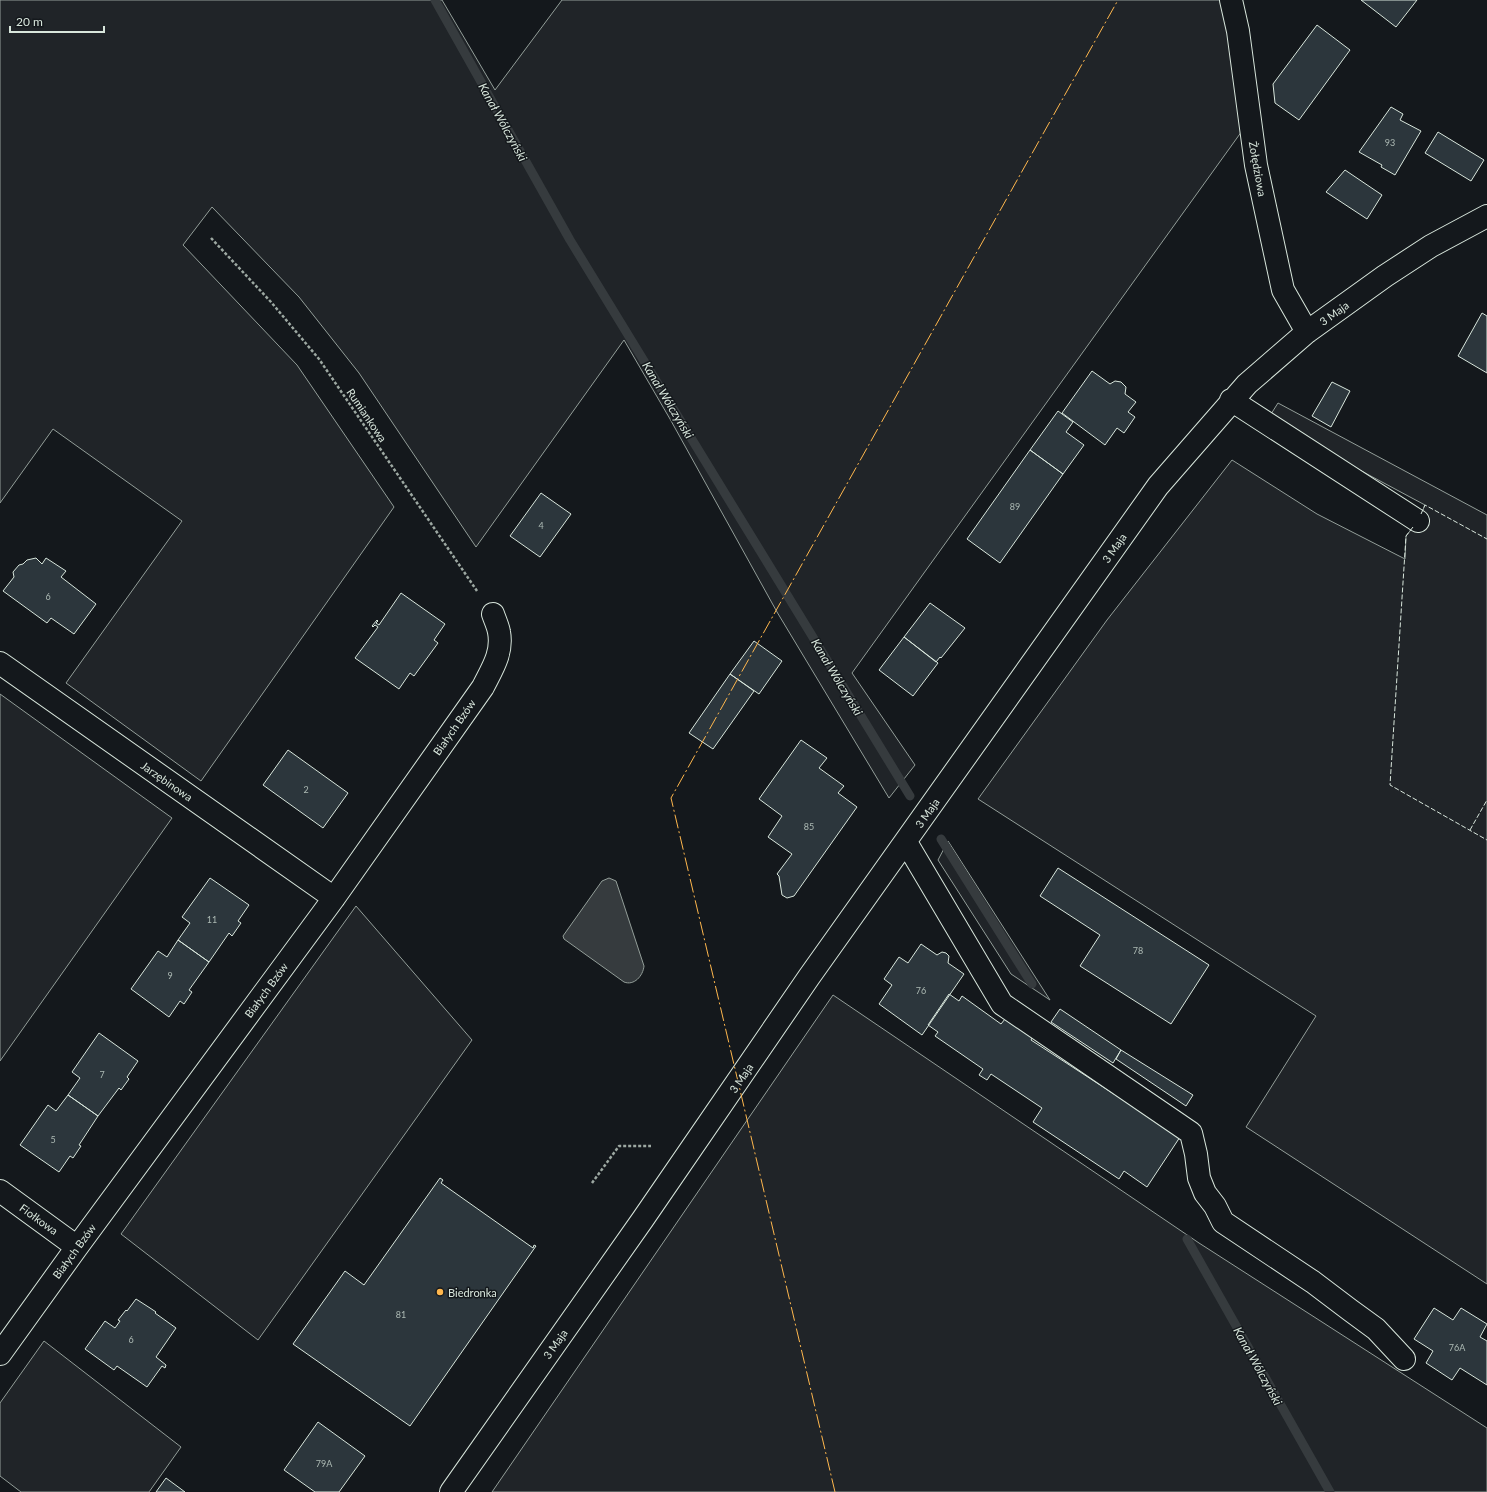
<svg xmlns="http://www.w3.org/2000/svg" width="1487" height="1492" font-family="Lato,sans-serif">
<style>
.green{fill:#202428;stroke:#939e99}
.water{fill:#363b3e;stroke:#939e99}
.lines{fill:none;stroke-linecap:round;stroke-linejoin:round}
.stream{stroke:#363b3e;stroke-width:9}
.building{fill:#2c363c;stroke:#d8e6dc}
.minor-casing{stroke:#d8e6dc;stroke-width:24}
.path{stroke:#9da8a2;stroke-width:2.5;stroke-dasharray:3 2;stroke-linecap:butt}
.minor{stroke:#14181c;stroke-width:22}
.fence{stroke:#d8e6dc;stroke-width:1;stroke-dasharray:5 2;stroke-linecap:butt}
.power{stroke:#ffb74d;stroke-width:1;stroke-dasharray:14 3 2 3;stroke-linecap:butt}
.poi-dot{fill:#ffb74d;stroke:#14181c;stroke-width:1.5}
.labels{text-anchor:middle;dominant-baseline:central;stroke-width:3;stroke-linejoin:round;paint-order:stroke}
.number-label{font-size:9px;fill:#adbab4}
.street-label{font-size:11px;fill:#d8e6dc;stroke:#14181c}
.poi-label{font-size:11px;fill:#d8e6dc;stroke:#14181c;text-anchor:start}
.water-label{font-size:12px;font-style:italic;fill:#d8e6dc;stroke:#14181c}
</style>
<rect width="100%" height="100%" fill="#14181c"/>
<path class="green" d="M0,0H442L495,90L562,0H1221L1226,19L1242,131L852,673L915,765L889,798L777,612L670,419L624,340L476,547L359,373L299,297L212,207L183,245L297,365L394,507L201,781L66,683L182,521L53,429L0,503Z
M1278,403L1487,515V1284L1246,1127L1316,1016L978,799L1107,620L1232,460L1317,514L1405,559L1406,536L1418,521L1425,505L1339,459L1271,414Z
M0,694L172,818L0,1061Z
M948,841L1050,1000L1011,974L938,860Z
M356,906L472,1040L258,1340L121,1234Z
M833,995L1199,1243L1487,1428V1492H492Z
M44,1341L181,1447L149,1492H21L0,1476V1403Z"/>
<path class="water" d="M609,878L616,881L644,966C643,976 634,986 624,982L564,939L563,936L602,881Z"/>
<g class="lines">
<path class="stream" d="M435,0L570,240L910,796
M941,839L1032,984
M1187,1239L1330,1492"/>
</g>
<path class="building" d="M1361,0H1417L1396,27Z
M1317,25L1350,50L1299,120L1275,103L1273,84Z
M1391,107L1403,114L1400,120L1421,131L1395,175L1381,167L1382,165L1359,152Z
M1438,132L1484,160L1471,181L1425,153Z
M1345,170L1382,195L1367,219L1326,192Z
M1482,313L1487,316V373L1458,356Z
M1092,371L1110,384L1115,381L1121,382L1126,387L1125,394L1136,402L1128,412L1135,417L1124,433L1117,428L1105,445L1062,413Z
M1332,382L1350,391L1331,427L1312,416Z
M1058,411L1073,422L1066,432L1084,445L1063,474L1030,450Z
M1030,450L1063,474L1000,563L967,539Z
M541,493L571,514L540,557L510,536Z
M36,558L42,564L46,558L66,571L61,577L96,604L74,634L51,618L47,623L3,591L14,577L13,572L19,565L23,564L27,560Z
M401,593L445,624L434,640L438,643L414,676L410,673L399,689L355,658L378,627L375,625L373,627L372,626L377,620L378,621L376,623L379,625Z
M930,603L965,628L941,658L940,657L936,662L904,637Z
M904,637L938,663L913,696L879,670Z
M754,641L782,661L759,694L730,674Z
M730,674L754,691L713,749L689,733Z
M801,740L827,758L819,768L844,786L838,793L857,807L794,896L787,898L782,895L779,876L777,874L792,854L768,837L782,816L759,799Z
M288,750L348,793L323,828L263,785Z
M1058,868L1209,965L1171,1024L1080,966L1100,935L1040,896Z
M210,878L249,905L238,921L241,923L232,936L229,933L209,962L178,940L190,923L182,917Z
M178,940L209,962L189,990L192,992L184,1004L180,1001L169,1017L131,989L158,951L167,957Z
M921,944L937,955L942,952L946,953L949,956L948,963L964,974L922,1035L879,1004L892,985L884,979L899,957L908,963Z
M949,994L959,1001L962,996L1001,1024L1005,1019L1033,1036L1031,1040L1180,1137L1147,1187L1124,1171L1119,1179L1033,1122L1042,1108L991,1074L987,1080L979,1075L983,1069L935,1036L938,1032L928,1025Z
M1060,1009L1121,1050L1113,1063L1051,1022Z
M99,1033L138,1061L127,1077L129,1079L121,1090L119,1088L98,1116L68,1095L80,1078L72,1072Z
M1121,1050L1193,1095L1186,1106L1116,1059Z
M68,1095L98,1116L79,1145L81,1146L73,1158L70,1156L59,1172L20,1145L48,1105L56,1111Z
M440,1178L443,1180L441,1183L533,1248L534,1245L536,1246L410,1426L293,1344L345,1271L364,1285Z
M136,1299L150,1308L156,1312L155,1313L176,1328L156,1357L166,1365L165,1368L162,1366L147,1387L117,1366L114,1370L85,1349L105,1321L115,1328L120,1321L118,1320L126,1310L127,1311Z
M1434,1308L1453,1320L1461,1308L1487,1324L1480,1337L1487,1341V1385L1460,1368L1452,1380L1426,1363L1433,1351L1414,1339Z
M318,1422L365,1456L339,1492H315L284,1470Z
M166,1478L185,1492H156Z"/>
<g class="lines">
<defs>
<path id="minor" d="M1231,0L1238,31L1256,165L1283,290L1307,332
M1231,400L1418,521
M0,663L334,898
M906,842L1002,1004L1191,1133L1196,1154L1199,1178L1205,1193L1215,1206L1223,1222L1313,1282L1350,1310L1376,1329L1404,1359
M0,1191L77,1247
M0,1354L77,1247L334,898L483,687C492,669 503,653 499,632C498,626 495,620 493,614
M451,1492L643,1219L809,977L1158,486L1247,384L1307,332L1385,276L1431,246L1487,216"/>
</defs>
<use href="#minor" class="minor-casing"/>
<path class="path" d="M211,238L271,302L319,359L477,591
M592,1183L619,1146H651"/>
<use href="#minor" class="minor"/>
<path class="fence" d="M1421,514L1425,505L1487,539
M1413,527L1406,536L1390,785L1487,840
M1470,830L1487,800"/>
<path class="power" d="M835,1492L671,798L1118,0"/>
</g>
<circle class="poi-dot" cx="440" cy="1292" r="4"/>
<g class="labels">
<g class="number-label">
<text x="1390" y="142">93</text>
<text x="1015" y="506">89</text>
<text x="541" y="525">4</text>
<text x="48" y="596">6</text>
<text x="306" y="789">2</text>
<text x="809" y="826">85</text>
<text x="212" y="919">11</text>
<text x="1138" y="950">78</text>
<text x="170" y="975">9</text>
<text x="921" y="990">76</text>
<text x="102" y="1074">7</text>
<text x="53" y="1139">5</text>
<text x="401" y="1314">81</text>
<text x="131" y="1339">6</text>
<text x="1457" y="1347">76A</text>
<text x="324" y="1463">79A</text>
</g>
<g class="street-label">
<text transform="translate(1258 169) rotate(80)">Żołędziowa</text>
<text transform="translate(1334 313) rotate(-36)">3 Maja</text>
<text transform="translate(367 415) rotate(56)">Rumiankowa</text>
<text transform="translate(1114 548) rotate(-55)">3 Maja</text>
<text transform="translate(454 727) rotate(-55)">Białych Bzów</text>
<text transform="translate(167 781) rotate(35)">Jarzębinowa</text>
<text transform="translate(927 813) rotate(-55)">3 Maja</text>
<text transform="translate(266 990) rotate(-54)">Białych Bzów</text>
<text transform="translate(741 1078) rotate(-56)">3 Maja</text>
<text transform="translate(39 1219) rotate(36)">Fiołkowa</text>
<text transform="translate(74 1251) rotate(-54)">Białych Bzów</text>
<text transform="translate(555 1344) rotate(-55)">3 Maja</text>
</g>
<g class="poi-label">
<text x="448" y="1292">Biedronka</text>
</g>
<g class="water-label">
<text transform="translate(503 122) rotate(61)">Kanał Wólczyński</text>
<text transform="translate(668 400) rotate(59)">Kanał Wólczyński</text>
<text transform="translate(837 677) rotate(59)">Kanał Wólczyński</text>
<text transform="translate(1258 1366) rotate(61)">Kanał Wólczyński</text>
</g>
</g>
<path d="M10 26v6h94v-6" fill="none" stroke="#d8e6dc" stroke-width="2"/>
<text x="16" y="26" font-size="12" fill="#d8e6dc" stroke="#14181c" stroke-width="3" paint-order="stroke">20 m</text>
</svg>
